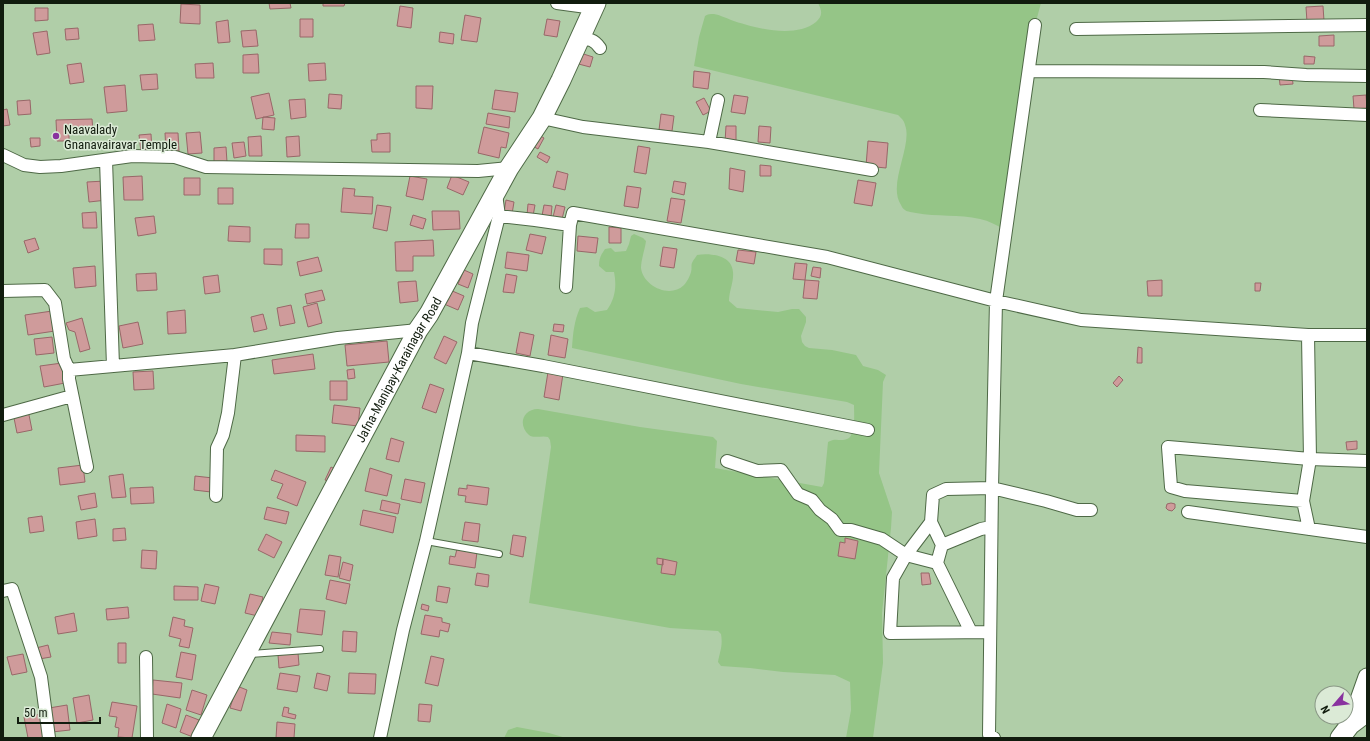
<svg xmlns="http://www.w3.org/2000/svg" width="1370" height="741" font-family="'Roboto Condensed',sans-serif">
<style>
.green{fill:#95c587}
.building{fill:#cf9b9b;stroke:#986768}
.lines{fill:none;stroke-linecap:round;stroke-linejoin:round}
.lane-casing{stroke:#4e6946;stroke-width:8}
.street-casing{stroke:#4e6946;stroke-width:14}
.secondary-casing{stroke:#4e6946;stroke-width:19}
.primary-casing{stroke:#4e6946;stroke-width:21}
.lane{stroke:#fff;stroke-width:6}
.street{stroke:#fff;stroke-width:12}
.secondary{stroke:#fff;stroke-width:17}
.primary{stroke:#fff;stroke-width:19}
.poi-dot{fill:#89329f;stroke:#dbead6;stroke-width:1.5}
.labels{text-anchor:middle;dominant-baseline:central;stroke-width:3;stroke-linejoin:round;paint-order:stroke}
.poi-label{font-size:13px;fill:#111c0e;stroke:#dbead6;text-anchor:start}
.street-label{font-size:13px;fill:#111c0e;stroke:#dbead6}
</style>
<rect width="100%" height="100%" fill="#b0cea8"/>
<path class="green" d="M818,3H1041L1035,25L1005,230C997,225 989,221 980,219C959,214 937,217 916,213C913,212 907,212 905,210C903,209 902,207 901,205C887,184 913,146 905,125C904,120 901,118 898,115L694,66L699,37L705,16C708,14 710,14 714,14C720,15 726,18 731,20C754,28 795,39 816,22C823,16 822,11 818,3Z
M634,234L643,238L646,241C645,249 641,260 641,268C643,286 670,299 684,285C687,282 690,276 691,272C692,269 691,265 692,263C693,260 696,257 697,255C710,253 732,255 733,272C734,282 729,291 729,301L737,308L778,312L792,309H799L806,317V322L801,336L802,342L805,346L809,348L832,350L856,355L863,366L878,370L886,375L883,382L879,473L892,512L891,528L882,613L883,663L873,738H846L851,710L850,682L835,675L783,672L750,668L721,666L718,662C720,651 723,646 721,634L718,631L670,628L529,603L551,447L550,440L548,437C542,435 534,439 529,435C518,426 522,409 538,409L640,427L713,437L717,441L715,468L822,487L824,483L828,442C836,437 840,442 847,439C856,436 854,413 854,405L847,402L741,384L572,348C573,334 574,321 580,308L587,307L595,312L607,310C615,299 617,286 614,272H606L599,266C599,258 601,255 605,249L611,248L615,252L626,251L629,244L631,236Z
M517,727L549,733L566,738H504L508,730Z"/>
<path class="building" d="M269,3H290L291,8L270,9Z
M323,3H345L344,6H323Z
M181,4L200,5V24L180,23Z
M400,6L413,8L411,28L397,26Z
M1323,6L1324,21L1307,22L1306,7Z
M35,8H48V20L35,21Z
M465,15L481,18L477,42L461,40Z
M300,19H313V37H300Z
M547,19L560,21L557,37L544,35Z
M228,20L230,42L218,43L216,22Z
M153,24L155,40L139,41L138,25Z
M78,28L79,39L66,40L65,29Z
M256,30L258,46L243,47L241,31Z
M47,31L50,53L37,55L33,33Z
M440,32L454,34L453,44L439,42Z
M1334,35V46H1319V36Z
M574,51L593,57L590,67L571,62Z
M258,54L259,73H243V55Z
M1304,56L1315,57L1314,64H1304Z
M81,63L84,82L70,84L67,65Z
M213,63L214,78H196L195,64Z
M325,63L326,80L309,81L308,64Z
M694,71L710,73L708,89L693,87Z
M157,74L158,89L142,90L140,75Z
M1279,75H1292L1293,84L1280,85Z
M125,85L127,111L107,113L104,87Z
M416,86H433L432,109L416,108Z
M495,90L518,93L515,112L492,109Z
M269,93L274,115L256,119L251,97Z
M329,94L342,95L341,109L328,108Z
M734,95L748,97L745,114L731,112Z
M1366,95L1367,108L1354,109L1353,96Z
M704,98L711,111L703,115L696,102Z
M305,99L306,117L291,119L289,100Z
M30,100L31,114L18,115L17,101Z
M7,109L10,125L3,126V110Z
M488,113L510,117L509,128L486,124Z
M661,114L674,116L672,131L659,130Z
M263,117L275,118L274,130L262,129Z
M92,119L93,131H69V141H57L56,120Z
M726,126H736V142H725Z
M759,126L771,127L770,143L758,142Z
M484,127L509,133L506,148L501,147L499,158L478,153Z
M200,132L202,153L188,154L186,133Z
M165,133H178L179,151L166,152Z
M390,133V152H372L371,140H377V134Z
M151,134L152,151L141,152L139,135Z
M537,134L544,138L538,149L531,145Z
M261,136L262,156H249L248,137Z
M299,136L300,156L287,157L286,137Z
M30,138H40V146L31,147Z
M868,141L888,143L886,168L866,166Z
M244,142L246,156L234,158L232,143Z
M638,146L650,148L646,174L634,172Z
M226,147L227,162H214V148Z
M540,152L550,157L547,163L537,157Z
M760,165L771,166V176H760Z
M730,168L745,171L743,192L729,189Z
M557,171L568,174L565,190L553,187Z
M452,175L469,182L463,195L447,188Z
M142,176L143,200H124L123,177Z
M410,176L427,179L423,200L406,196Z
M184,178H200V195H184Z
M858,180L876,183L872,206L854,203Z
M105,181L107,200L89,202L87,182Z
M674,181L686,183L684,195L672,192Z
M627,186L641,188L638,208L624,206Z
M218,188H233V204H218Z
M343,188L355,189L354,196L373,197L372,214L341,212Z
M671,198L685,200L681,223L667,221Z
M506,200L514,202L512,214L504,212Z
M528,204L535,205L533,216L527,215Z
M377,205L391,207L387,231L373,228Z
M544,205L552,206L551,217L542,216Z
M556,205L565,207L562,219L553,217Z
M432,211H459L460,229L433,230Z
M96,212L97,228H83L82,213Z
M413,215L426,219L423,229L410,225Z
M154,216L156,233L138,236L135,218Z
M296,224H309V238H295Z
M229,226L250,227V242L228,241Z
M609,227L621,228V243H609Z
M530,234L546,237L542,254L526,250Z
M578,236L598,238L596,253L577,251Z
M35,238L39,249L28,253L24,241Z
M433,240L434,256H413V271H396L395,242Z
M663,247L677,249L674,268L660,266Z
M264,249H282V265L264,264Z
M738,250L756,252L754,264L736,261Z
M507,252L529,255L527,271L505,268Z
M318,257L322,271L300,276L297,262Z
M795,263L807,264L805,280L793,279Z
M95,266L96,286L75,288L73,268Z
M813,267L821,268L820,278L811,276Z
M464,270L473,274L468,288L458,284Z
M156,273L157,290L137,291L136,274Z
M506,274L517,276L514,293L503,292Z
M218,275L220,292L205,294L203,277Z
M805,280L819,281L817,299L803,298Z
M1162,280V296H1148L1147,281Z
M416,281L418,301L400,303L398,282Z
M1255,283H1261L1260,291H1255Z
M322,290L325,300L307,304L305,294Z
M450,290L464,296L458,310L444,304Z
M317,303L322,323L308,327L303,307Z
M291,305L295,323L280,326L277,308Z
M185,310L186,333L168,334L167,312Z
M52,311L55,331L28,335L25,315Z
M263,314L267,329L254,332L251,317Z
M82,318L90,349L80,352L75,332L69,330L66,323Z
M138,322L143,344L123,348L119,326Z
M554,324L564,325L563,332L553,331Z
M520,332L534,335L530,356L516,353Z
M551,335L568,339L565,358L548,355Z
M444,336L457,342L446,364L434,358Z
M52,337L54,353L36,355L34,339Z
M387,341L389,362L347,366L345,345Z
M1138,347L1142,348V363H1137Z
M313,354L315,369L274,374L272,360Z
M62,363L65,383L44,387L40,366Z
M354,369L355,378L348,379L347,370Z
M153,371L154,389L134,390L133,372Z
M548,372L563,374L559,400L544,397Z
M1119,376L1123,380L1117,387L1113,383Z
M330,381H347V400H330Z
M430,384L444,389L436,413L422,408Z
M334,405L360,408L358,426L332,423Z
M28,410L32,430L17,433L13,413Z
M296,435L325,436V452L296,451Z
M391,438L404,442L399,462L386,459Z
M1357,441V449L1347,450L1346,442Z
M83,465L85,482L60,485L58,468Z
M331,467L337,470L331,483L325,480Z
M370,468L392,475L387,496L365,491Z
M275,470L306,482L297,506L277,498L283,484L271,480Z
M123,474L126,497L112,498L109,476Z
M195,476L213,478L211,492L194,490Z
M405,479L425,483L421,503L401,499Z
M467,485L489,488L487,505L465,502L466,496L458,495L459,488L467,489Z
M153,487L154,503L131,504L130,488Z
M95,493L97,507L81,510L78,496Z
M382,500L400,504L398,514L380,510Z
M1171,503L1175,504V508L1172,511L1168,510L1166,508L1167,504Z
M267,507L289,512L286,524L264,519Z
M363,510L396,517L393,533L360,525Z
M42,516L44,531L30,533L28,518Z
M95,519L97,536L78,539L76,522Z
M465,522L480,524L478,542L462,540Z
M125,528L126,540L113,541V529Z
M266,534L282,542L274,558L258,550Z
M513,535L526,537L523,557L510,554Z
M845,538L858,541L855,559L838,556L840,542L845,543Z
M457,549L477,552L475,568L449,564L450,556L455,557Z
M142,550L157,551L156,569L141,568Z
M329,555L341,557L338,577L325,575Z
M657,558L663,559V565L657,564Z
M663,559L677,562L675,575L661,573Z
M343,562L353,565L350,581L339,578Z
M477,573L489,575L488,587L475,585Z
M921,573H929L931,584L922,585Z
M330,580L350,584L346,604L326,599Z
M205,584L219,587L215,604L201,601Z
M174,586L198,587V600H174Z
M438,586L450,588L447,603L436,601Z
M250,594L263,597L258,616L245,613Z
M422,604L429,606L428,611L421,609Z
M128,607L129,618L107,620L106,609Z
M300,609L325,611L322,635L297,632Z
M74,613L77,631L58,634L55,617Z
M425,615L442,618V622L450,624L448,632L440,630L439,637L421,634Z
M173,617L185,620L184,626L193,628L189,648L179,646L181,639L169,636Z
M343,631L357,632L356,652L342,651Z
M272,632L291,634L290,645L269,643Z
M118,643H126V663H118Z
M48,645L51,657L39,659L36,648Z
M181,652L196,655L192,680L176,677Z
M298,653L299,665L279,668L278,655Z
M23,654L27,672L12,675L7,657Z
M431,656L444,659L438,686L425,683Z
M280,673L300,676L297,692L277,689Z
M317,673L330,676L327,691L314,688Z
M349,673L376,674L375,694L348,693Z
M153,680L182,683L180,698L152,694Z
M237,686L247,690L241,711L230,708Z
M192,690L207,695L201,715L186,710Z
M89,695L93,720L77,723L73,698Z
M112,702L137,706L132,738L118,737L119,728L115,727L117,717L109,716Z
M167,704L181,709L176,728L162,723Z
M419,704L432,705L430,722L418,721Z
M67,705L70,730L52,732L49,708Z
M284,707L289,708L288,713L296,715L295,719L282,716Z
M42,714L45,738H28L24,717Z
M186,715L199,720L193,737L180,732Z
M277,722L295,724L294,738H276Z"/>
<g class="lines">
<defs>
<path id="lane" d="M426,541L499,554
M250,654L320,649"/>
<path id="street" d="M557,3L594,8
M1076,29L1367,25
M579,39C589,39 594,39 600,48
M1030,71L1264,72L1306,75L1367,76
M1260,110L1367,115
M542,118L583,127L709,142L872,170
M709,142L718,100
M3,155L24,165L40,167L61,166L132,156L175,157L206,167L478,171L509,168
M106,160L113,366
M499,216L535,220L570,225
M566,287L570,225L573,213L827,257L996,301L1081,320L1308,335H1367
M3,291L45,290L55,303L64,359L69,370L235,355
M1308,335L1310,459L1367,461
M468,353L543,366L868,430
M69,370V379L87,467
M3,415L72,396
M727,461L757,471L781,470L798,494L812,500L820,510L832,519L840,530H851L882,539L906,555L931,522
M216,496L217,448L223,435L228,413L235,355L338,338L418,330
M1303,501L1185,491L1171,487L1168,447L1310,459L1303,501L1309,529
M1188,512L1367,537
M942,545L981,529L991,527
M937,563L906,555L893,578L890,633L990,632
M3,591L12,589L41,677L49,738
M971,632L937,563L942,545L931,522L933,495L946,489L992,488L1046,501L1077,510H1091
M146,657L147,738
M380,738L403,630L426,541L468,353L472,323L499,216L496,194
M994,738L989,735L992,488L996,301L1035,25"/>
<path id="secondary" d="M1350,725L1367,677"/>
<g id="primary">
<path id="s1" d="M201,738L418,330L429,314L509,168L542,118L561,80L596,3"/>
<path d="M1340,738L1350,725L1367,712"/>
</g>
</defs>
<use href="#lane" class="lane-casing"/>
<use href="#street" class="street-casing"/>
<use href="#secondary" class="secondary-casing"/>
<use href="#primary" class="primary-casing"/>
<use href="#lane" class="lane"/>
<use href="#street" class="street"/>
<use href="#secondary" class="secondary"/>
<use href="#primary" class="primary"/>
</g>
<circle class="poi-dot" cx="56" cy="136" r="4"/>
<g class="labels">
<g class="poi-label">
<text x="64" y="129">Naavalady<tspan x="64" dy="15">Gnanavairavar Temple</tspan></text>
</g>
<g class="street-label">
<text stroke="none"><textPath href="#s1" startOffset="418">Jafna-Manipay-Karainagar Road</textPath></text>
</g>
</g>
<rect width="1370" height="741" fill="none" stroke="#111c0e" stroke-width="8"/>
<g transform="translate(1334 705) rotate(242)"><circle r="19" fill="#dbead6" stroke="#8a9886"/>
<path d="M0-3L7 15L0 10L-7 15Z" fill="#89329f"/>
<text y="-6" font-size="11" font-weight="bold" text-anchor="middle" fill="#111c0e">N</text>
</g>
<path d="M18 717v6h82v-6" fill="none" stroke="#111c0e" stroke-width="2"/>
<text x="24" y="717" font-size="12" fill="#111c0e" stroke="#dbead6" stroke-width="3" paint-order="stroke">50 m</text>
</svg>
